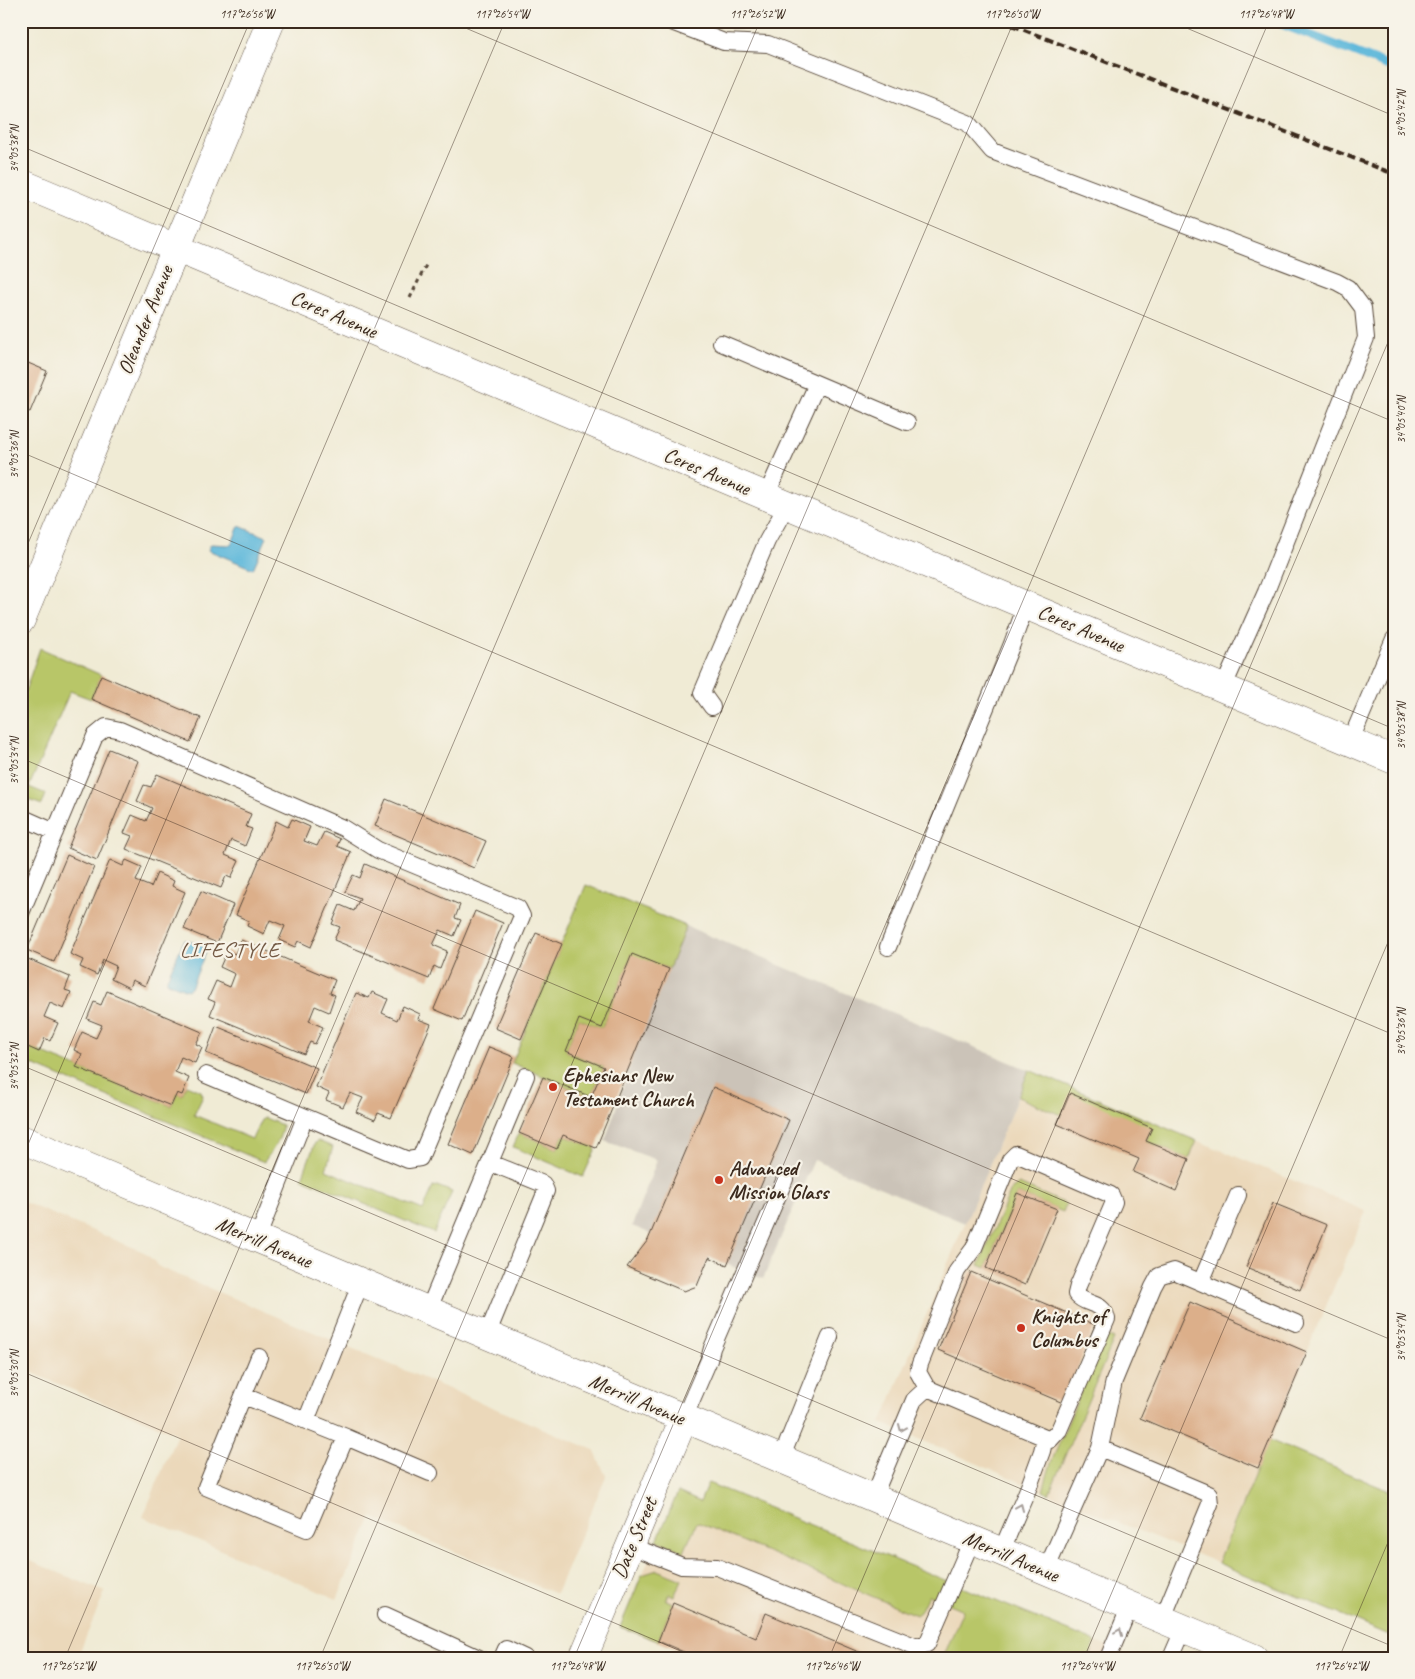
<svg xmlns="http://www.w3.org/2000/svg" width="1415" height="1679" font-family="Caveat,sans-serif">
<style>
.built{fill:#ebd8ba}
.industrial{fill:#cbc3b8}
.green{fill:#b8c668;stroke:#7a7843}
.water{fill:#5cb7da;stroke:#4c707c}
.lines{fill:none;stroke-linecap:round;stroke-linejoin:round}
.stream{stroke:#5cb7da;stroke-width:9}
.building{fill:#dcaf8a}
.lane-casing{stroke:#564739;stroke-width:18}
.street-casing{stroke:#564739;stroke-width:29}
.secondary-casing{stroke:#564739;stroke-width:29}
.path{stroke:#564739;stroke-width:3;stroke-dasharray:4 4;stroke-linecap:butt}
.lane{stroke:#fff;stroke-width:16}
.street{stroke:#fff;stroke-width:28}
.secondary{stroke:#fff;stroke-width:28}
.rail{stroke:#3b2a1e;stroke-width:4;stroke-dasharray:8 4;stroke-linecap:butt}
.oneway{stroke:#a79f9a}
.ticks{fill:none;stroke:#3b2a1e;stroke-width:1;stroke-opacity:0.45}
.poi-dot{fill:#c8321e;stroke:#f7f3e8;stroke-width:2}
.labels{text-anchor:middle;dominant-baseline:central;stroke-width:4.5;stroke-linejoin:round;paint-order:stroke}
.street-label{font-size:21px;fill:#3b2a1e;stroke:#f7f3e8}
.poi-label{font-size:21px;font-weight:bold;fill:#3b2a1e;stroke:#f7f3e8;text-anchor:start}
.neighbourhood-label{font-size:22px;letter-spacing:1px;fill:#735944;stroke:#f7f3e8}
.neatline{fill:none;stroke:#3b2a1e;stroke-width:2}
.ticks-label{font-size:12px;text-anchor:middle;fill:#3b2a1e}
</style>
<rect width="100%" height="100%" fill="#f7f3e8"/>
<filter id="ink" filterUnits="userSpaceOnUse"><feTurbulence type="fractalNoise" baseFrequency=".02" numOctaves="2"/><feDisplacementMap in="SourceGraphic" scale="10" xChannelSelector="R" yChannelSelector="G"/><feConvolveMatrix kernelMatrix="1 2 1 2 8 2 1 2 1" color-interpolation-filters="sRGB"/></filter>
<filter id="wash" filterUnits="userSpaceOnUse"><feTurbulence type="fractalNoise" baseFrequency=".0096" numOctaves="4" result="noise"/><feDisplacementMap in="SourceGraphic" scale="20" xChannelSelector="R" yChannelSelector="G"/><feGaussianBlur stdDeviation="1.12" result="paint"/><feColorMatrix in="noise" values="0 0 0 0 0 0 0 0 0 0 0 0 0 0 0 0 0 1.4 0 .05"/><feComposite in="paint" operator="in"/></filter>
<g filter="url(#wash)">
<rect width="100%" height="100%" fill="#f0ebd5"/>
<path class="built" d="M1029,1070L1366,1211L1218,1563L1049,1494L881,1423Z
M21,1201L144,1252L161,1268L594,1450L606,1476L556,1594L372,1517L337,1599L143,1517L177,1434L21,1368Z
M708,1483L972,1591L943,1658H698L620,1627L678,1492L700,1502Z
M21,1557L105,1592L77,1658H21Z
M1087,1638L1133,1658H1079Z"/>
<path class="industrial" d="M686,926L1029,1070L965,1223L814,1160L763,1279L632,1226L657,1160L605,1141L634,1054Z"/>
<path class="green" d="M40,648L101,675L91,699L70,691L29,787L46,794L42,805L21,797V703Z
M586,885L686,926L669,969L632,955L602,1028L579,1019L566,1051L604,1067L591,1097L512,1063Z
M21,1044L171,1106L177,1093L182,1095L186,1085L201,1091L203,1096L194,1115L252,1139L261,1120L265,1118L282,1125C283,1137 271,1152 264,1162L21,1060Z
M1029,1070L1197,1141L1189,1159L1146,1141L1151,1129L1061,1115L1018,1097Z
M519,1133L557,1149L563,1135L596,1148L583,1177L513,1147Z
M318,1141L333,1147L326,1170L423,1210L433,1187L437,1186L452,1192L434,1233L302,1178L315,1143Z
M1019,1184L1066,1204L1063,1212L1017,1193L986,1268L979,1265L1011,1190Z
M1105,1335L1114,1339L1049,1494L1043,1491L1051,1463Z
M1269,1440L1394,1493V1637L1218,1563Z
M708,1483L1096,1642L1089,1658H943L963,1610L928,1595L920,1612L916,1615L697,1522L684,1552L657,1540L678,1492L700,1502Z
M657,1570L682,1580L674,1596L669,1594L666,1600L673,1603L658,1641L620,1627L642,1575Z"/>
<path class="water" d="M239,526L267,537L253,569L208,550L211,544L231,545Z
M186,940L204,947L206,951L191,988L187,990L167,982V978L184,941Z"/>
<g class="lines">
<path class="stream" d="M1274,21L1394,68"/>
</g>
<g id="blocks">
<path class="building" d="M21,360L47,371L30,412L21,408Z
M101,675L201,718L190,742L91,699Z
M109,749L138,761L97,860L68,848Z
M157,774L251,814L246,827L252,829L245,846L231,840L225,855L239,861L231,878L226,876L221,888L126,849L132,836L124,833L132,815L146,821L152,808L137,801L144,785L151,787Z
M386,799L486,841L474,868L375,826Z
M292,819L310,827L304,841L317,846L324,832L340,839L337,846L351,852L311,947L298,941L295,947L279,940L285,926L270,920L264,934L247,926L249,921L236,915L276,821L288,827Z
M67,855L94,867L54,962L27,950Z
M110,860L123,866L126,860L142,867L136,881L151,887L157,873L174,881L172,886L185,892L145,986L132,980L129,988L111,979L116,966L103,960L97,975L80,967L83,960L70,954Z
M365,864L460,905L455,918L461,920L454,936L440,930L433,945L447,951L440,969L434,966L429,979L334,940L340,927L332,924L340,905L354,911L360,898L345,892L353,875L360,878Z
M201,891L233,905L217,943L184,929Z
M475,911L503,923L462,1021L434,1009Z
M536,933L562,944L521,1039L495,1028Z
M241,940L335,980L330,993L335,995L329,1012L315,1006L309,1021L323,1027L315,1044L310,1042L304,1054L210,1015L215,1002L208,999L216,981L230,987L235,974L220,967L227,951L235,954Z
M632,954L669,969L596,1148L563,1135L557,1149L519,1133L543,1077L591,1097L604,1067L566,1051L579,1019L602,1028Z
M21,956L70,977L65,990L71,992L64,1009L50,1003L44,1017L58,1023L50,1041L45,1038L39,1052L21,1044Z
M107,991L202,1032L196,1044L202,1047L195,1063L181,1057L175,1072L189,1078L182,1095L177,1093L171,1106L76,1067L82,1054L74,1050L82,1032L96,1038L102,1025L87,1019L94,1002L101,1005Z
M372,992L388,999L382,1013L397,1020L403,1006L420,1014L418,1019L431,1024L391,1118L378,1113L375,1120L356,1112L363,1098L350,1093L343,1107L326,1100L329,1093L316,1087L356,993L369,998Z
M216,1026L317,1068L306,1094L206,1053Z
M489,1047L514,1057L473,1155L448,1144Z
M713,1087L789,1120L727,1265L709,1257L697,1286L684,1291L627,1267L648,1240Z
M1070,1093L1152,1128L1146,1141L1189,1159L1176,1191L1133,1172L1139,1159L1057,1124Z
M1017,1193L1057,1209L1025,1285L986,1268Z
M1273,1203L1327,1225L1300,1290L1246,1267Z
M971,1272L1095,1325L1063,1403L938,1350Z
M1190,1302L1307,1352L1258,1468L1140,1418Z
M673,1603L756,1638L766,1613L861,1653L860,1658H698L658,1641Z"/>
</g>
</g>
<g filter="url(#ink)">
<use href="#blocks" fill-opacity="0" stroke="#564739" stroke-width="1"/>
<g class="lines">
<defs>
<path id="lane" d="M669,21L724,42L768,44L968,123L992,151L1337,282L1348,288L1363,308L1366,338L1266,592L1223,688
M721,343L907,422
M766,496L817,384
M712,707L702,693L767,541L787,505
M1350,742L1394,639
M21,817L55,832
M21,913L95,736L106,727L120,730L343,828L378,850L518,908L522,916L420,1158L408,1160L206,1075
M888,947L1012,644L1026,605
M1016,1154L1111,1195L1114,1202L1078,1286L1076,1294C1086,1307 1103,1300 1107,1319L1059,1430L1050,1440L927,1388L918,1372L920,1364L957,1271L974,1248L1010,1160Z
M257,1239L305,1117
M1201,1282L1238,1195
M428,1311L526,1076
M487,1335L546,1191L543,1184L491,1163
M244,1396L346,1437L307,1529L206,1487L259,1357
M684,1418L709,1360L712,1348L785,1179
M306,1421L361,1282
M346,1437L430,1473
M1100,1448L1209,1494L1210,1504L1162,1620
M781,1459L830,1337
M873,1498L914,1400L927,1388
M631,1546L682,1566L717,1567L917,1647L927,1644L972,1540
M1001,1552L1028,1489L1042,1451L1045,1438
M1046,1570L1100,1448L1114,1381L1153,1287L1159,1276L1174,1271L1296,1323
M385,1615L479,1658
M502,1658L506,1649L525,1658
M1108,1658L1130,1606
M1171,1658L1184,1628"/>
<path id="street" d="M21,183L1394,760
M21,620L271,21
M583,1658L684,1418"/>
<path id="secondary" d="M21,1139L1254,1658"/>
</defs>
<use href="#lane" class="lane-casing"/>
<use href="#street" class="street-casing"/>
<use href="#secondary" class="secondary-casing"/>
<path class="path" d="M410,298L426,265"/>
<use href="#lane" class="lane"/>
<use href="#street" class="street"/>
<use href="#secondary" class="secondary"/>
<path class="rail" d="M1001,21L1394,174"/>
</g>
<defs><path id="oneway-chevron" d="M-2-3.5L2.5 0L-2 3.5" fill="none" stroke-width="1.6" stroke-linecap="round" stroke-linejoin="round" transform="scale(1.25)"/></defs>
<g class="oneway">
<use href="#oneway-chevron" transform="translate(902 1428) rotate(113)"/>
<use href="#oneway-chevron" transform="translate(1020 1507) rotate(-67)"/>
<use href="#oneway-chevron" transform="translate(1119 1632) rotate(-67)"/>
</g>
</g>
<path class="ticks" d="M449,21L1394,422M1170,21L1394,116M21,146L1394,729M21,452L1394,1035M21,560L250,21M21,758L1394,1341M21,1065L1394,1647M21,1161L505,21M21,1371L697,1658M65,1658L760,21M320,1658L1014,21M574,1658L1269,21M829,1658L1394,328M1084,1658L1394,928M1339,1658L1394,1528"/>
<g class="poi-dot">
<circle cx="553" cy="1087" r="5"/>
<circle cx="719" cy="1180" r="5"/>
<circle cx="1021" cy="1328" r="5"/>
</g>
<g class="labels">
<g class="street-label">
<text transform="translate(334 314) rotate(23)">Ceres Avenue</text>
<text transform="translate(145 320) rotate(-68)">Oleander Avenue</text>
<text transform="translate(707 471) rotate(23)">Ceres Avenue</text>
<text transform="translate(1081 628) rotate(23)">Ceres Avenue</text>
<text transform="translate(264 1242) rotate(23)">Merrill Avenue</text>
<text transform="translate(637 1399) rotate(23)">Merrill Avenue</text>
<text transform="translate(634 1538) rotate(-67)">Date Street</text>
<text transform="translate(1011 1556) rotate(23)">Merrill Avenue</text>
</g>
<g class="poi-label">
<text x="563" y="1075">Ephesians New<tspan x="563" dy="24">Testament Church</tspan></text>
<text x="729" y="1168">Advanced<tspan x="729" dy="24">Mission Glass</tspan></text>
<text x="1031" y="1316">Knights of<tspan x="1031" dy="24">Columbus</tspan></text>
</g>
<g class="neighbourhood-label">
<text x="230" y="950">LIFESTYLE</text>
</g>
</g>
<rect width="1415" height="1679" fill="none" stroke="#f7f3e8" stroke-width="55"/>
<rect x="28" y="28" width="1360" height="1624" class="neatline"/>
<g class="ticks-label">
<text x="247" y="18">117°26'56"W</text>
<text x="502" y="18">117°26'54"W</text>
<text x="757" y="18">117°26'52"W</text>
<text x="1012" y="18">117°26'50"W</text>
<text x="1266" y="18">117°26'48"W</text>
<text transform="translate(1401 114) rotate(-90)" y="4">34°05'42"N</text>
<text transform="translate(14 149) rotate(-90)" y="4">34°05'38"N</text>
<text transform="translate(1401 420) rotate(-90)" y="4">34°05'40"N</text>
<text transform="translate(14 455) rotate(-90)" y="4">34°05'36"N</text>
<text transform="translate(1401 726) rotate(-90)" y="4">34°05'38"N</text>
<text transform="translate(14 761) rotate(-90)" y="4">34°05'34"N</text>
<text transform="translate(1401 1032) rotate(-90)" y="4">34°05'36"N</text>
<text transform="translate(14 1067) rotate(-90)" y="4">34°05'32"N</text>
<text transform="translate(1401 1338) rotate(-90)" y="4">34°05'34"N</text>
<text transform="translate(14 1374) rotate(-90)" y="4">34°05'30"N</text>
<text x="68" y="1670">117°26'52"W</text>
<text x="322" y="1670">117°26'50"W</text>
<text x="577" y="1670">117°26'48"W</text>
<text x="832" y="1670">117°26'46"W</text>
<text x="1087" y="1670">117°26'44"W</text>
<text x="1341" y="1670">117°26'42"W</text>
</g>
</svg>
